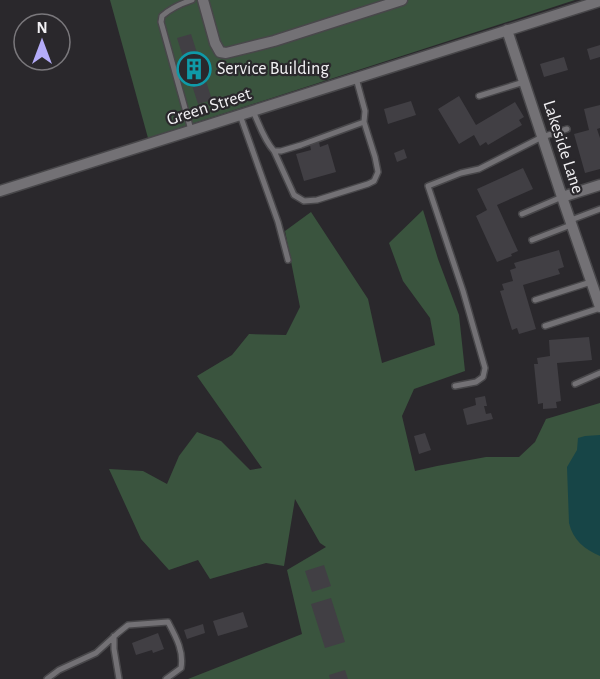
<svg xmlns="http://www.w3.org/2000/svg" width="600" height="679" font-family="'Alegreya Sans',sans-serif">
<style>
.green{fill:#3a543e}
.water{fill:#174547}
.building{fill:#413f44}
.lines{fill:none;stroke-linecap:round;stroke-linejoin:round}
.service-casing{stroke:#48474a;stroke-width:8}
.minor-casing{stroke:#48474a;stroke-width:13}
.service{stroke:#737175;stroke-width:5}
.minor{stroke:#737175;stroke-width:10}
.labels{text-anchor:middle;dominant-baseline:central;stroke-width:4.5;stroke-linejoin:round;paint-order:stroke}
.poi-label{font-size:18px;fill:#f2f1f4;stroke:#2a282c;text-anchor:start}
.street-label{font-size:18px;fill:#f2f1f4;stroke:#2a282c}
</style>
<rect width="100%" height="100%" fill="#2a282c"/>
<path class="green" d="M110,0H575L148,138Z
M423,210L438,259L459,315L465,371L414,389L402,416L415,471L437,466L486,457H519L535,442L546,419L600,403V679H188L302,634L287,570L326,547L320,543L295,499L284,566L266,563L210,579L198,560L169,570L141,539L109,469L143,471L167,484L179,456L197,432L221,441L250,470L262,468L197,376L232,355L249,334L286,335L300,307L285,231L311,212L368,299L382,363L435,345L430,318L403,281L389,243Z"/>
<path class="water" d="M600,435V556C584,549 573,540 569,523L567,467L577,450L578,438L585,436Z"/>
<path class="building" d="M191,34L212,100L198,104L177,38Z
M600,45V57L590,60L587,49Z
M564,57L568,70L544,77L540,64Z
M459,96L476,125L515,102L524,117L519,120L522,125L488,145L486,142L480,146L474,135L459,144L438,109Z
M411,101L416,115L388,124L384,109Z
M600,105V128L597,129L600,138V169L585,173L574,134L589,130L584,109Z
M319,142L320,147L328,144L336,172L304,181L296,154L311,150L310,145Z
M404,149L407,158L397,162L394,153Z
M523,168L533,189L497,205L518,251L511,254L512,256L497,262L476,216L487,210L477,189Z
M559,250L564,267L558,269L560,274L523,285L536,329L519,334L517,328L512,330L500,291L504,290L502,284L513,281L510,270L516,268L514,263Z
M589,337L592,360L557,363L561,401L556,402L557,408L543,409V403L538,404L534,364H538L537,358L550,356L549,340Z
M485,396L487,406H484L486,414L491,413L493,419L467,425L463,409L476,405L475,398Z
M425,433L431,450L419,454L414,436Z
M324,565L331,586L312,592L305,571Z
M331,598L345,642L325,648L311,604Z
M243,612L248,627L218,636L213,621Z
M203,624L205,633L187,639L184,630Z
M158,633L164,649L153,653L152,650L136,655L132,643Z
M345,670L348,679H330L329,675Z"/>
<g class="lines">
<defs>
<path id="service" d="M479,96L524,82
M253,111C259,124 264,140 274,151H281L301,145L364,122
M240,115L278,222L288,260
M191,130L161,22L162,16C171,8 180,4 192,0
M274,151L294,195L304,201L317,200L368,184L374,181L378,172L375,157L364,122L365,111L356,78
M522,214L562,197
M571,220L600,209
M532,240L571,225
M535,300L591,282
M545,326L600,308
M575,384L600,373
M455,386L476,382L483,377L485,368L463,291L428,186L461,173L479,169L542,137L567,129
M114,636V649L119,679
M47,679L59,670L96,653L118,633L128,625L168,622C176,637 184,651 181,668L166,679"/>
<path id="minor" d="M203,0L215,43L220,52L226,53L274,41L402,0
M507,30L562,197L600,307
M0,191L600,1
M562,197L600,185"/>
</defs>
<use href="#service" class="service-casing"/>
<use href="#minor" class="minor-casing"/>
<use href="#service" class="service"/>
<use href="#minor" class="minor"/>
</g>
<defs>
<symbol id="building-ring" viewBox="-11 -11 22 22"><circle r="9.5" fill="#2a282c" stroke="#0f9aa8" stroke-width="1.5"/><path d="M-4-6H4V6H1V3H-1V6H-4ZM-2.5-4.3h1.7v1.8h-1.7ZM.8-4.3h1.7v1.8H.8ZM-2.5-1h1.7V.8h-1.7ZM.8-1h1.7V.8H.8Z" fill="#0f9aa8"/></symbol>
</defs>
<g fill-rule="evenodd">
<use href="#building-ring" x="175" y="50" width="38" height="38"/>
</g>
<g class="labels">
<g class="poi-label">
<text x="217" y="69">Service Building</text>
</g>
<g class="street-label">
<text transform="translate(209 107) rotate(-18)">Green Street</text>
<text transform="translate(563 147) rotate(72)">Lakeside Lane</text>
</g>
</g>
<g transform="translate(42 42)"><circle r="28" fill="#2a282c" stroke="#7a787c" stroke-width="1.5"/>
<path d="M0-4.5L10 22L0 15L-10 22Z" fill="#b4acf9"/>
<text y="-9" font-size="16" font-weight="bold" text-anchor="middle" fill="#f2f1f4">N</text>
</g>
</svg>
